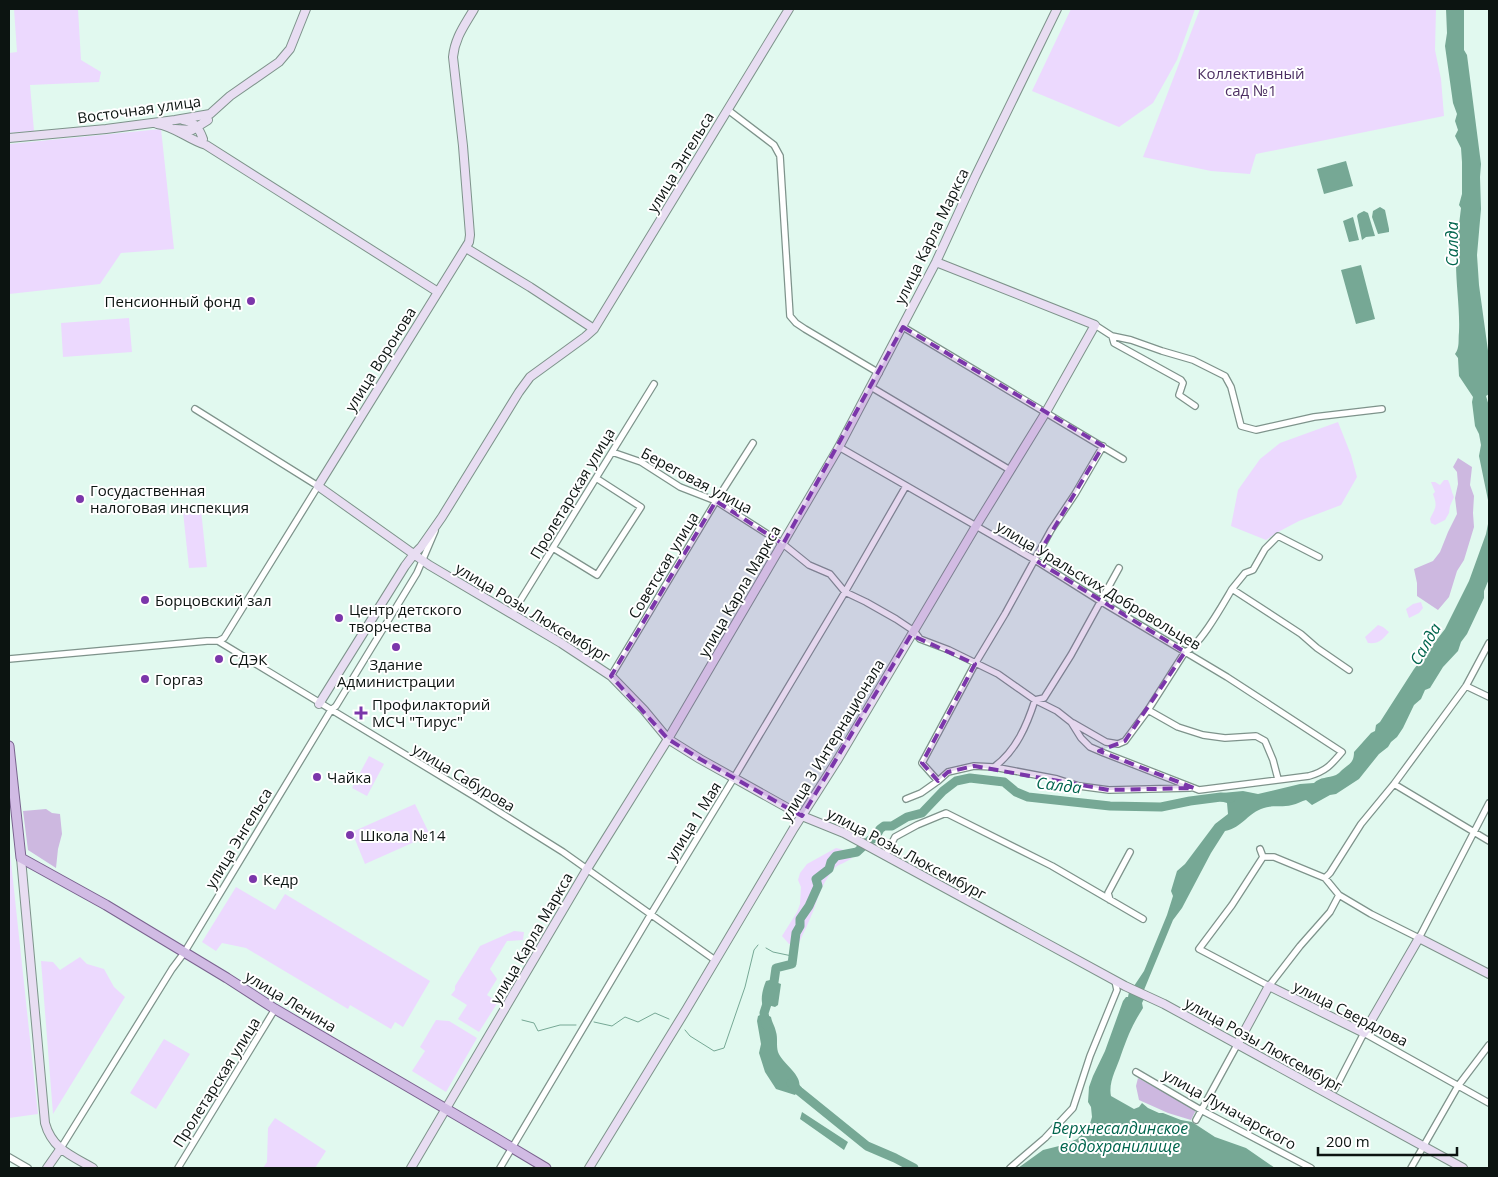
<svg xmlns="http://www.w3.org/2000/svg" width="1498" height="1177" font-family="'Open Sans',sans-serif">
<style>
.green{fill:#ecd9fe}
.forest{fill:#cdb8e0}
.water{fill:#76a895}
.lines{fill:none;stroke-linecap:round;stroke-linejoin:round}
.stream{stroke:#76a895;stroke-width:1}
.river{stroke:#76a895;stroke-width:9}
.street-casing{stroke:#7e938b;stroke-width:8}
.secondary-casing{stroke:#7e938b;stroke-width:10}
.primary-casing{stroke:#79638e;stroke-width:11}
.street{stroke:#fff;stroke-width:5.5}
.secondary{stroke:#e8ddf2;stroke-width:8}
.primary{stroke:#d1bbe4;stroke-width:9}
.marked{fill:#7b36aa;fill-opacity:0.2;stroke:#7b36aa;stroke-width:4;stroke-dasharray:10 6;stroke-linejoin:round}
.poi-dot{fill:#7b36aa;stroke:#fff;stroke-width:2}
.labels{text-anchor:middle;dominant-baseline:central;stroke-width:4;stroke-linejoin:round;paint-order:stroke}
.park-label{font-size:15px;fill:#4d3063;stroke:#fff}
.street-label{font-size:15px;fill:#0c1411;stroke:#fff}
.poi-label{font-size:15px;fill:#0c1411;stroke:#fff;text-anchor:start}
.water-label{font-size:16px;font-style:italic;fill:#00654d;stroke:#fff}
</style>
<rect width="100%" height="100%" fill="#e1f9ef"/>
<path class="green" d="M14,9H78L81,60L101,72L99,82L30,85L34,131L9,133V53L17,52Z
M1071,9H1195L1177,60L1153,103L1119,127L1032,91Z
M1200,9H1436L1435,50L1441,79L1444,116L1256,154L1250,174L1211,171L1143,157Z
M161,129L174,249L121,253L100,284L9,294V144Z
M129,318L132,352L63,357L61,323Z
M1338,422L1351,455L1357,477L1341,505L1299,521L1278,532L1266,540L1231,526L1238,490L1260,459L1280,443Z
M1444,480H1448C1451,486 1451,491 1454,497L1450,506L1449,513L1445,520L1435,525L1431,523L1430,519C1435,508 1438,507 1433,494L1435,492L1431,482H1435L1440,485Z
M201,510L207,567L189,568L183,512Z
M1421,602L1423,608L1419,613L1409,618L1406,609L1413,604Z
M1378,625L1383,627L1389,632C1382,640 1379,644 1368,643L1365,637Z
M369,756L384,764L367,796L352,788Z
M415,804L430,835L365,864L352,832Z
M9,843L38,1114L9,1118Z
M836,848L844,850L852,858C847,862 837,865 835,868C824,880 819,894 814,909C809,922 803,934 798,945L789,944L782,936L797,912L800,904L801,887L798,880L800,873L807,864Z
M236,887L275,910L285,894L430,981L403,1027L395,1022L391,1029L350,1005L348,1009L246,948L222,943L216,951L202,942Z
M514,931L524,932L523,940L507,941L490,969L497,979L487,995L498,1002L479,1032L458,1019L467,1005L451,995L455,990V986L480,946Z
M80,957L87,964L104,969L114,987L125,997L53,1114L41,961L53,962L60,970Z
M436,1020L449,1021L477,1038L446,1092L412,1071L425,1051L420,1047Z
M164,1039L190,1054L156,1109L130,1093Z
M275,1118L326,1151L315,1168H263L267,1162L268,1128Z"/>
<path class="forest" d="M1458,458L1472,467L1470,485L1474,496L1473,513L1474,527L1464,560L1457,571L1449,597L1438,610L1417,596V583L1414,569L1433,561L1440,552L1448,532L1457,514L1455,498L1458,484L1457,472L1453,467Z
M46,809L52,813L60,814L62,834L58,849L56,868L28,850L23,811Z
M1138,1078L1196,1110L1191,1120L1168,1113L1139,1100L1136,1086Z"/>
<path class="water" d="M1446,9H1464V50L1467,55L1481,164L1480,177L1481,209L1477,255L1479,285L1489,358V394L1486,396L1489,406V579L1484,591V598L1467,634L1461,642L1458,651L1443,667L1430,688L1425,690L1421,699L1414,705L1403,728L1397,737L1391,742L1388,747L1379,754L1359,779L1336,794L1330,795L1312,805L1306,800C1302,801 1297,804 1292,805C1280,808 1273,804 1261,809C1246,815 1243,827 1225,831L1211,853L1182,908L1173,920L1144,990L1134,986L1144,971L1167,915L1173,896L1171,891L1177,871L1185,864L1215,824L1228,814L1227,803L1220,801L1222,793L1243,791L1258,794L1300,784L1314,783C1320,777 1328,778 1336,775C1338,774 1340,772 1342,770C1349,764 1354,763 1354,752L1371,733L1375,731L1376,725L1380,722L1414,669L1445,629L1469,581L1486,534L1489,519V505L1479,456L1481,445L1479,434L1475,426L1472,402L1473,397L1459,376L1458,358L1455,354C1460,347 1458,341 1459,332C1460,309 1456,286 1456,262C1456,244 1459,226 1461,208L1459,205L1462,194V162L1461,148L1455,136L1458,130L1455,121L1457,114L1453,103L1445,46L1447,33Z
M1346,161L1353,186L1324,194L1317,169Z
M1380,207L1385,210L1389,229V232L1378,234L1372,217L1373,211Z
M1364,211L1368,213L1375,236L1366,237L1362,240L1357,216L1358,214Z
M1353,217L1359,240L1349,242L1343,221Z
M1361,265L1375,319L1356,324L1341,270Z
M770,980L781,984L778,1005L775,1007L768,1005L763,1006C760,999 763,988 766,981Z
M1129,992L1144,999L1142,1003L1143,1008C1132,1025 1128,1036 1121,1055C1117,1068 1108,1082 1111,1096L1134,1109L1139,1107L1142,1103L1148,1108L1159,1113H1163L1181,1120L1192,1122L1215,1137L1246,1148L1275,1168H1018L1043,1150L1063,1145L1077,1139L1089,1127L1092,1117L1091,1107L1088,1102L1089,1087L1093,1076L1105,1051L1123,1001L1126,997H1128Z
M764,1013L771,1017C772,1023 775,1026 776,1032C778,1038 776,1045 778,1052C783,1066 810,1078 795,1095L776,1089L765,1072L759,1053L761,1044L757,1021L758,1016Z
M802,1112L848,1142L844,1150L800,1119Z"/>
<g class="lines">
<path class="stream" d="M766,948L773,952L792,956
M522,1020L534,1023L538,1031L560,1025H576
M594,1022L612,1026L625,1017L638,1022L655,1013L669,1019
M685,1030L690,1036L714,1051L724,1048L745,987L754,950L758,945"/>
<path class="river" d="M766,1025L764,1013L774,982L776,968L792,964L796,933L800,926V919L809,906L818,886L816,879L829,869L831,862L836,856L857,852L870,840L875,838L880,829L884,826H892L907,817L922,813L943,791L956,781L970,778L1004,782L1016,792L1028,797L1110,806L1161,807L1190,801L1221,797L1231,798
M791,1083L799,1091L867,1146L895,1158L914,1168"/>
<defs>
<path id="street" d="M728,110L774,145L780,156L790,316L796,323L805,329L879,373
M1095,325L1112,336L1131,340L1162,351L1193,360L1225,376L1231,387L1241,426L1256,430L1314,417L1382,409
M903,327L1123,459
M1112,336L1114,343L1181,380L1183,383L1179,395L1195,406
M871,387L1010,470
M195,409L318,486L224,638L218,641
M612,452L641,462L680,487L716,501L783,544L809,565L830,574L845,592L866,602L896,619L914,631L920,639L949,650L998,674L1035,700L1057,711L1071,722L1081,738L1090,747L1104,753L1199,790L1309,776C1326,771 1331,765 1342,752L1227,677L1100,601L1035,560L839,447
M553,548L597,575L641,507L596,478
M1232,589L1245,573L1253,570L1265,549L1278,536L1319,557
M512,614L654,384
M9,659L207,641H218L477,798L563,852L715,960
M611,676L716,501L753,443
M1466,686L1489,697
M1148,710L1178,727L1203,735L1225,738L1256,736L1265,741L1273,760L1278,779
M1073,723L1106,742L1118,744L1125,741L1148,710L1185,652C1200,646 1223,604 1232,589L1301,634L1317,648L1349,670
M994,767C1016,751 1027,725 1035,700L1044,698L1071,655L1119,568
M938,781L922,763L975,664L1005,614L1051,530L1075,494L1103,446
M1394,784L1489,841
M906,799L921,793L938,781L948,772L974,766L994,767L1057,779L1079,786L1109,790L1190,788
M1260,849L1263,857H1274L1325,878L1339,895L1371,914L1419,938L1489,803
M885,856L895,837L917,825L946,813L1052,866L1143,919
M1263,857L1232,905L1199,949L1269,986L1300,946L1330,912L1339,895
M1325,878L1330,873L1361,824L1394,784L1466,686L1489,643
M1110,900L1108,893L1130,852
M1136,1072L1201,1110L1311,1168
M1335,1089L1364,1033L1489,1103
M1196,1120L1237,1045
M61,1148L172,969L184,953L331,710L336,706L417,573L435,531
M9,1157L28,1168
M178,1168L275,1009
M500,1168L651,914L732,781L845,592L906,486
M1010,1168L1045,1138L1073,1108L1090,1056L1117,990L1115,981
M1411,1168L1458,1086L1489,1045"/>
<path id="secondary" d="M474,9C465,25 455,37 453,57L463,146L470,235L469,242L318,486L429,565L561,643L611,676L644,710L668,739L700,759L802,816L844,833L1125,986L1164,1004L1463,1168
M183,120C195,122 199,128 203,139
M157,124C174,126 189,140 206,145L438,292
M175,129L192,130L208,120
M9,138L106,129L175,120L210,114L230,96L279,62L290,49L306,9
M466,248L530,287L594,329
M319,704L405,566L414,554L421,547L442,517L519,392L530,377L585,337L594,329L789,9
M21,858L45,1123C52,1149 72,1156 93,1168
M1237,1045L1269,986L1364,1033L1419,938L1489,974
M47,1168L61,1148
M411,1168L587,869L668,739L839,447L936,262L975,177L1057,9
M589,1168L686,1010L794,828L838,759L976,526L1046,412L1095,325L936,262"/>
<path id="primary" d="M9,746L21,858L106,905L227,978L275,1009L494,1137L546,1168"/>
</defs>
<use href="#street" class="street-casing"/>
<use href="#secondary" class="secondary-casing"/>
<use href="#primary" class="primary-casing"/>
<use href="#street" class="street"/>
<use href="#secondary" class="secondary"/>
<use href="#primary" class="primary"/>
</g>
<path class="marked" d="M903,327L1103,446L1035,560L1185,652L1125,741L1099,751L1194,788L1109,790L974,766L948,772L938,781L922,763L975,664L911,635L802,816L700,759L668,739L611,676L716,501L783,544Z"/>
<g class="poi-dot">
<circle cx="251" cy="301" r="5"/>
<circle cx="80" cy="499" r="5"/>
<circle cx="145" cy="600" r="5"/>
<circle cx="339" cy="618" r="5"/>
<circle cx="396" cy="647" r="5"/>
<circle cx="219" cy="659" r="5"/>
<circle cx="145" cy="679" r="5"/>
<path d="M358.5 705.5h5v5h5v5h-5v5h-5v-5h-5v-5h5z"/>
<circle cx="317" cy="777" r="5"/>
<circle cx="350" cy="835" r="5"/>
<circle cx="253" cy="879" r="5"/>
</g>
<g class="labels">
<g class="park-label">
<text x="1251" y="73">Коллективный<tspan x="1251" dy="17">сад №1</tspan></text>
</g>
<g class="street-label">
<text transform="translate(139 109) rotate(-8)">Восточная улица</text>
<text transform="translate(680 162) rotate(-59)">улица Энгельса</text>
<text transform="translate(931 236) rotate(-64)">улица Карла Маркса</text>
<text transform="translate(380 359) rotate(-58)">улица Воронова</text>
<text transform="translate(697 480) rotate(28)">Береговая улица</text>
<text transform="translate(572 493) rotate(-59)">Пролетарская улица</text>
<text transform="translate(663 565) rotate(-59)">Советская улица</text>
<text transform="translate(1099 585) rotate(31)">улица Уральских Добровольцев</text>
<text transform="translate(739 591) rotate(-60)">улица Карла Маркса</text>
<text transform="translate(533 612) rotate(31)">улица Розы Люксембург</text>
<text transform="translate(832 740) rotate(-59)">улица 3 Интернационала</text>
<text transform="translate(464 777) rotate(31)">улица Сабурова</text>
<text transform="translate(693 821) rotate(-58)">улица 1 Мая</text>
<text transform="translate(238 838) rotate(-59)">улица Энгельса</text>
<text transform="translate(907 853) rotate(28)">улица Розы Люксембург</text>
<text transform="translate(531 938) rotate(-60)">улица Карла Маркса</text>
<text transform="translate(291 1001) rotate(31)">улица Ленина</text>
<text transform="translate(1351 1013) rotate(27)">улица Свердлова</text>
<text transform="translate(1264 1044) rotate(29)">улица Розы Люксембург</text>
<text transform="translate(216 1082) rotate(-58)">Пролетарская улица</text>
<text transform="translate(1230 1109) rotate(29)">улица Луначарского</text>
</g>
<g class="poi-label">
<text x="241" y="301" text-anchor="end">Пенсионный фонд</text>
<text x="90" y="490">Госудаственная<tspan x="90" dy="17">налоговая инспекция</tspan></text>
<text x="155" y="600">Борцовский зал</text>
<text x="349" y="609">Центр детского<tspan x="349" dy="17">творчества</tspan></text>
<text x="229" y="659">СДЭК</text>
<text x="396" y="664" text-anchor="middle">Здание<tspan x="396" dy="17">Администрации</tspan></text>
<text x="155" y="679">Горгаз</text>
<text x="372" y="704">Профилакторий<tspan x="372" dy="17">МСЧ "Тирус"</tspan></text>
<text x="327" y="777">Чайка</text>
<text x="360" y="835">Школа №14</text>
<text x="263" y="879">Кедр</text>
</g>
<g class="water-label">
<text transform="translate(1452 244) rotate(-90)">Салда</text>
<text transform="translate(1425 644) rotate(-60)">Салда</text>
<text transform="translate(1059 785) rotate(7)">Салда</text>
<text x="1120" y="1128">Верхнесалдинское<tspan x="1120" dy="18">водохранилище</tspan></text>
</g>
</g>
<rect width="1498" height="1177" fill="none" stroke="#0c1411" stroke-width="20"/>
<path d="M1318 1147v8h139v-8" fill="none" stroke="#0c1411" stroke-width="2.5"/>
<text x="1326" y="1147" font-size="15" fill="#0c1411" stroke="#ffffff" stroke-width="4" paint-order="stroke">200 m</text>
</svg>
